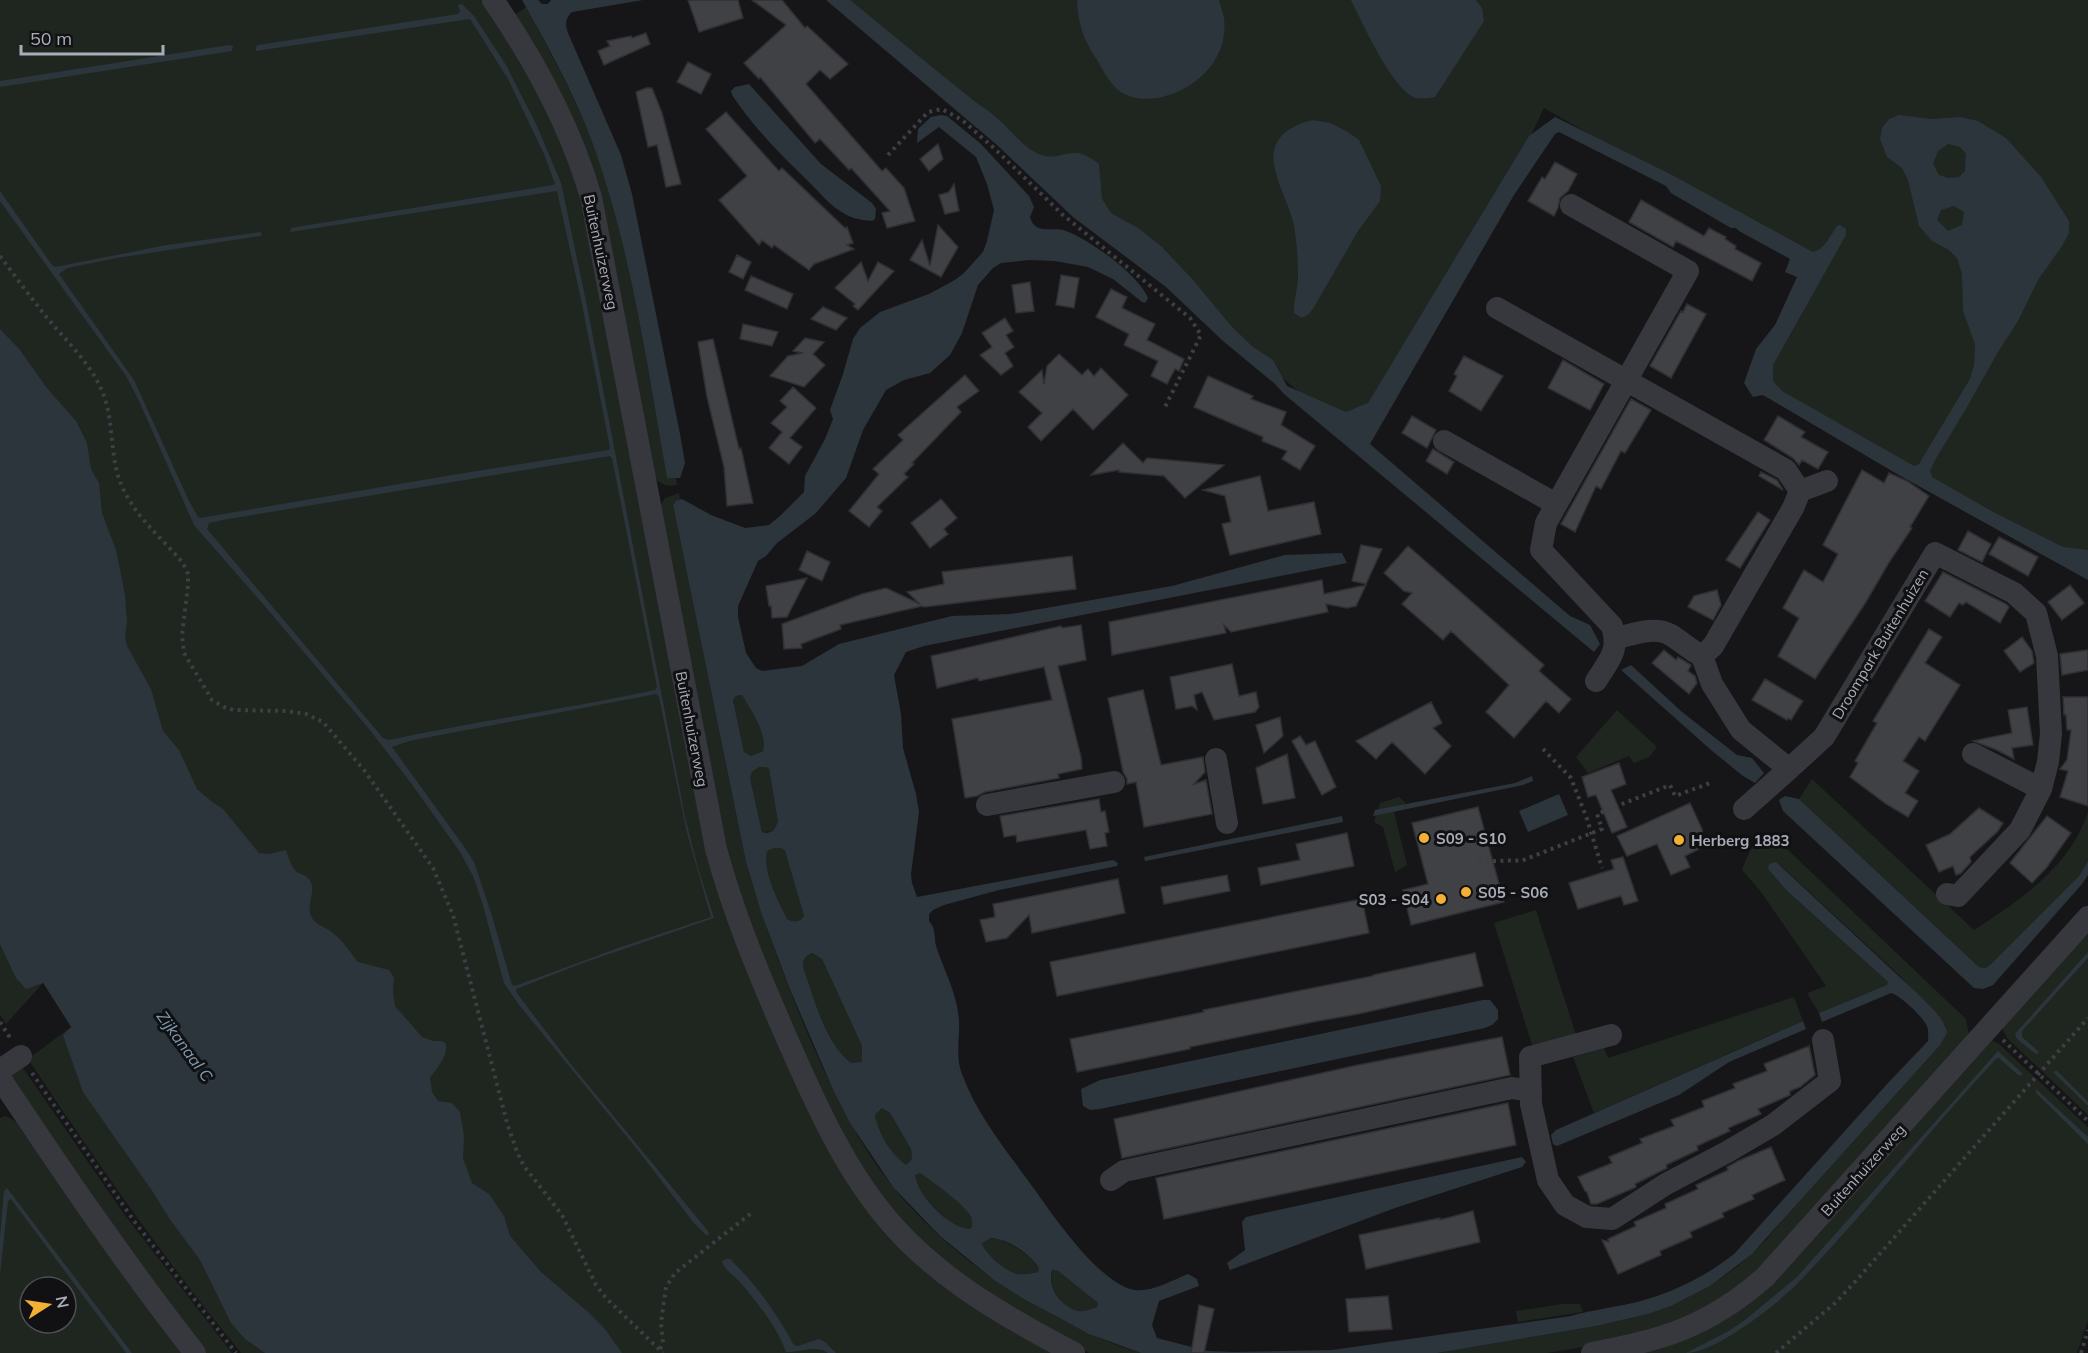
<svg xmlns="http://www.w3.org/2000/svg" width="2088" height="1353" font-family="Mulish,sans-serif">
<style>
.green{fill:#1e261f;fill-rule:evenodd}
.water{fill:#2c353c;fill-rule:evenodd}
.pier{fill:#161618}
.building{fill:#404145;stroke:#303034;stroke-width:1.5}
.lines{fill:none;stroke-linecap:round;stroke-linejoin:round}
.path{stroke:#3d3f44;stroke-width:4;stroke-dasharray:3 4.5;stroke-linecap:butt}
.minor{stroke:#37383d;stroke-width:22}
.poi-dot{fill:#f2b134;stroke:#111113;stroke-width:2}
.labels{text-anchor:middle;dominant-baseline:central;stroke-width:6;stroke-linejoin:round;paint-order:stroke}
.street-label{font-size:15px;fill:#a8adb8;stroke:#111113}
.poi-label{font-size:15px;font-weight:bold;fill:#a8adb8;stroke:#111113;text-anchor:start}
.water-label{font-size:16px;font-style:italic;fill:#7f9bb3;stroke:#111113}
</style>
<rect width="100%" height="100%" fill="#161618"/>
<path class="green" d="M0,0H483L506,33L574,164L704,831L865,1201L1059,1353H241C164,1259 95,1160 28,1059L71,1027L43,983L6,1024L0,1015Z
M841,0H2088V560H2069L1766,390L1760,370L1809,275L1803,257L1544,108L1504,192L1357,439L1226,332Z
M526,7C549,50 573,93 591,138C631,245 647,365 667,478H676L677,485C667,487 662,485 654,478L603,214L513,16Z
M679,493L680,500L676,501L673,505L746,862C764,924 787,986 813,1046C835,1096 859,1145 894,1188C934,1237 986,1278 1041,1308C1073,1326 1105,1343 1141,1353H1089L989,1297L899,1223L825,1107L726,862L660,506L665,498Z
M742,695C751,711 767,732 763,751L751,756L744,752L733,700L736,696Z
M1617,710L1657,747L1649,757L1634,763L1629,756L1588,773L1576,757Z
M759,767H766L769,769L778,822L773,831L762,832L750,778L752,772Z
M1812,779L1974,930C2020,900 2070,867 2088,812V861L2079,876L1990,965L1985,968L1979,967L1799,799Z
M1399,797L1406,803L1394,812L1407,865L1395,872L1383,827L1374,822L1380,803Z
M1770,833L1966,1019L1969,1035L1771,1260L1700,1313L1601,1344L1547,1353H1437L1596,1326L1648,1314L1671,1306L1710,1286L1738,1266L1766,1240L1946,1026L1900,976L1780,865L1768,869L1786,890L1888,982V985L1819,1013L1807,993L1826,986L1761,892L1742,870C1748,856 1753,837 1770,833Z
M773,848H781L785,851L804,916C800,923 793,922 786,919C778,899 763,873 767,851Z
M1536,910L1576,1035L1533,1048L1494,923Z
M2088,930V1115L2007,1038L2003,1030L2004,1025Z
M812,953L822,959L862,1046V1063H851C824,1042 815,999 803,967C803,959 805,956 812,953Z
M1794,997L1803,1021L1594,1113L1573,1057L1604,1048L1608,1058Z
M1991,1040L1999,1044L2088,1127V1321L2077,1353H1633L1713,1325Z
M23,1068L124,1214L232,1353H206L159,1292L9,1073Z
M882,1108L890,1113L911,1149L912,1159L906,1165C891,1155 878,1133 875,1115Z
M4,1116L8,1117L16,1122L102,1244L184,1353H0V1118ZM30,1287H66V1323H30Z
M920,1173C931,1181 967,1205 971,1217C972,1219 972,1225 972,1227L969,1229C947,1226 919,1196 914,1175Z
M996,1238C1013,1245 1029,1253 1039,1268L1038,1272C1032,1273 1024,1275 1018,1274C1006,1272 984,1254 982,1242L985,1240Z
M1052,1270L1058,1271L1098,1303L1097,1307C1091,1309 1084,1312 1078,1311C1060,1306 1048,1287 1052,1270Z
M1563,1304H1580L1583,1312L1518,1322L1516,1311Z"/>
<path class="water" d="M522,0H538L542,4H548L551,0H643L572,12C565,19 565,24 568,33L621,155L632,194L680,434L685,463L680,478H667C647,365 631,247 591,139C573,91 547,45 522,0Z
M826,0H850C889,32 928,64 968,96C977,104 988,110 997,118C1010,129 1022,147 1039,154C1062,164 1070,140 1099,164L1102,199L1111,213L1138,228L1161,246L1193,280L1232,327L1253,347L1273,360L1287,386L1346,412L1368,403L1529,136L1555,117L1672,175L1813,252C1824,250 1830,236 1837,226L1840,225L1846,229V235L1773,365V381L1782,391L1914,466L1919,464L1970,379L1974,365L1975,344L1963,311L1962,274L1957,258L1949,250L1932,241L1919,226L1908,180L1902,168L1887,157L1880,139L1882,128L1889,119L1899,115L1931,119L1960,117L1978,121L1991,129L2006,138L2041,177L2069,221V233L2062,246L2038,280L2018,321L1998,352L1967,407L1935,460L1930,471L1932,477L1995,513L2063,547L2088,550V580L1897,474L1763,395L1753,397L1744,383L1756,349L1775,325L1797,277L1785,272L1790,259L1739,231L1736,228H1731L1671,193L1666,186L1559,132L1555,134L1514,195L1370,444L1570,616L1590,625L1600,644L1594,652L1284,394L1275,384L1223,341L1166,287L1073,217L997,145ZM1948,144L1960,147L1966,154L1965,171L1959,177L1948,178L1939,175L1933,164L1938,151ZM1954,206L1964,212L1962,225L1948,231L1937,220L1941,210Z
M1077,0H1219C1220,6 1223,12 1224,18C1229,57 1198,89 1162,97C1148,100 1130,100 1118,90C1109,82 1103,70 1097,60C1084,40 1078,25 1077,0Z
M1351,0H1476L1482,8L1484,21L1435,97C1429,98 1422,99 1416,98C1393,91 1362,22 1351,0Z
M462,4L474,16L506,65L537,126L561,183L587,306L685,817L698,868L714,918L583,963L516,989V992L570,1063L708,1231L709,1234L707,1236L693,1222L637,1149L519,1005L504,983L482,902L473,876L460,852L411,783L369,729L263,604L194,525L139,401L126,376L0,201V191L52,265L55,267L167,245L261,232L262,235L260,236L117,258L67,268L59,274L134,380L189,501L198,517L200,518L452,475L609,450L610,448L581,299L557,191L290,232L291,228L553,185L555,184L544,154L508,79L470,19L256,51V47L258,45L458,14L460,12L458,5ZM610,456L612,458L657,687L655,690C566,709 477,721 389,740L383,738L207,529L209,523L228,519ZM656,694L659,697L687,833L711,917L621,947L515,986L512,985L492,916L474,862L463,845L392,747L409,741Z
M229,45L233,46L232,51L0,87V81Z
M749,84L821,164L872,203L876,209L875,219L872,221C863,220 853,219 845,214C831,207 821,194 810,183C782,156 754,128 732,95L731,91L735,87Z
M941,115L947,116L981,144L1029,196L1034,207L1030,217C1035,236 1053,226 1066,231C1090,240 1138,274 1148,298L1145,303L1142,302L1113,279L1088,267L1055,261L1029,260L1001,263L993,268L978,285L962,333L950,355L930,373L904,380L886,390L863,430L846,478L816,513L777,543L766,556L758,561L738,606V617L746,653L756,668L762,671L802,666L839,644L952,616L1011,614L1172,586L1285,555L1342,553L1347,563L924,646L906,652L894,675L901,714L903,748L916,794L919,812L911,874L912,883L917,897L1113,860L1118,863L1117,866L999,890L944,905L933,910L929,914V921C936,928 934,937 936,946C944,971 957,993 959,1020C960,1038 955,1056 962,1074C977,1115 1004,1147 1029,1182C1052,1213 1090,1272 1127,1288C1147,1296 1170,1281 1188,1274L1197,1279L1199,1286L1159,1301L1152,1325L1157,1338L1207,1351L1233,1352L1332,1350L1571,1316C1595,1309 1620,1307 1644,1300C1676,1291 1710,1274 1735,1253L1888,1083L1928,1041C1928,1036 1929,1031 1927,1026C1924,1018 1900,995 1891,993L1822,1022L1819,1013L1887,985L1888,982L1786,890L1768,869L1769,864L1776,862L1919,995C1929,1006 1945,1018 1947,1033L1940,1045L1752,1254L1710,1286L1671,1306L1648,1314L1596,1326L1437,1353H1141L1089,1334L1024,1299L994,1280L940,1236L893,1187L850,1123L834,1092L789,987L761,912L746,862L673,505L676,501L682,499L711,515L745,528L769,525L780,516L804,492L805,476L825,439L833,419L830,410L843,374L853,339L860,328L880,312L929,294L953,281L963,274L983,252L987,241L994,210L987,184L976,157L939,127L917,143L918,129L931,117ZM742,695C751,711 767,732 763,751L751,756L744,752L733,700L736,696ZM759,767H766L769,769L778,822L773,831L767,833L762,832L750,778L752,772ZM774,848H781L785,851L804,916C800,923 793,922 787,919C778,900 763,873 767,851ZM812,953L822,959L845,1009L862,1046V1062L851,1063C824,1042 815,999 803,967C803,959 805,956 812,953ZM882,1108L890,1113L911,1149L912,1159L906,1165C891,1154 878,1133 875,1115ZM920,1173C931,1181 966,1205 971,1217C972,1219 972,1225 972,1227L969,1229C947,1226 918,1196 915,1175ZM991,1238C1008,1239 1029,1253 1039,1268L1038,1272C1032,1273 1024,1275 1018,1274C1006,1272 985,1254 982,1243ZM1052,1270L1058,1271L1098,1303L1097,1307C1091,1309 1084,1312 1078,1311C1060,1306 1047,1287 1052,1270Z
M1312,120L1330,123L1348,132L1359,140L1381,186L1380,201L1358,231L1314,307L1309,314L1302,318L1294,313C1293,301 1298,289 1298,277C1298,259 1297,239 1293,221C1288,202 1270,170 1274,151C1278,132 1295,125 1312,120Z
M0,329L20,350L46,387L76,421L87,443L91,469L99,483L102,513L116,550L125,595L127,622L125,637L127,646L151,689L163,731L179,750L197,789L211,801L223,809L259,853L269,854L286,850C289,857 290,866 296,871C299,874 305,875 308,878C319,889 304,906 312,918C318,927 327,927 334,934C344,942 350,952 358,962L389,970L394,978L393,992L395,1006L422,1037L433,1041H442L446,1044C448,1056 437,1068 430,1078L432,1092L438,1101L452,1103L460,1112L464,1136L463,1158L472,1183L489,1194L504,1216L510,1236L541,1272L588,1312L605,1329L622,1353H265L245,1339L231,1323L200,1260L169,1218L153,1192L83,1092L63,1035L71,1027L43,983L26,989L16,978L0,944Z
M1631,665L1682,712L1737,755L1752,758L1764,773L1755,783L1743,776L1711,750L1621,670Z
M1532,776L1533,781L1523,785L1373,816L1375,810L1515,783Z
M1559,794L1568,815L1528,832L1519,811Z
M1785,796L1799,799L1979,967L1985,968L1990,965L2079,876L2088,861V875L2082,884L1993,985L1983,989L1974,988L1783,811L1779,800Z
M1342,816L1343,822L1145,861L1144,857Z
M2088,952V958L2022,1031V1037L2038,1051L2039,1053L2036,1054L2017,1039L2015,1034Z
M1483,1000H1490L1498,1010V1019L1492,1025L1485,1028L1100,1109L1090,1110L1083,1106L1081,1089L1100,1080Z
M1803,1021L1806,1029L1729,1062L1679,1095L1557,1146L1553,1144L1551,1135L1556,1130Z
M1998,1051L2022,1073V1075H2018L1999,1058H1997C1928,1131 1867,1212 1797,1284C1776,1305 1715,1353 1686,1353L1727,1332L1745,1320L1797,1277Z
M2056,1070L2088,1102V1106L2054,1073Z
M2036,1089L2088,1137V1144L2036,1093Z
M1522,1157L1526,1162L1522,1167L1395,1208L1230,1270L1227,1263L1245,1250L1242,1222L1246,1217Z
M7,1188L132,1353H126L11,1199L8,1201L0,1275V1237L4,1191Z
M726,1259H730C756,1284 776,1313 794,1345L798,1346L819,1339L825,1342L836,1353H828C816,1344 799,1353 786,1352C776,1325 758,1304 740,1282C734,1275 724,1270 722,1261Z"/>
<path class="pier" d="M43,983L71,1027L60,1035L67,1027L42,986L39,987Z"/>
<path class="building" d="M688,0H738L743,18L699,32Z
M752,0H782L805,28L807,26L848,64L830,79L820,70L806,84L882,171L886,168L904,188L915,221L887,228L882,213L890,211L851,168L849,170L820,139L815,143L760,77L759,79L744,63L786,25Z
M646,33L650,44L604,65L598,51L610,46L607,41L631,36L632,38Z
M688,62L711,74L701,94L677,82Z
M646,88H652L662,113L681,184L666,187L657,145L648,147L636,92Z
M726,112L779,171L782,168L845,228L847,227L853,243L847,245L854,249L814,264L809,270L774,245L772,248L762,240L759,245L719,200L747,176L706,129Z
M938,144L943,159L929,171L920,159Z
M1555,162L1577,174L1568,191L1560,198L1558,208L1554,216L1528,201L1542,177L1545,179Z
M954,184L959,211L945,214L939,195L949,192Z
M1641,200L1704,236L1709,228L1726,237L1725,239L1736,246L1735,249L1761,263L1752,281L1676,241L1673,247L1629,222Z
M938,225L958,247L941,277L910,260L922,240L930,266Z
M737,255L751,262L743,279L729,272Z
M861,262L868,281L878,262L894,271L858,310L853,306L855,304L835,288Z
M1061,275L1079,278L1074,308L1056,305Z
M751,276L793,294L787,309L745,290Z
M1030,282L1034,311L1016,313L1012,285Z
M1111,289L1127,297L1122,308L1155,324L1147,340L1184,359L1179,371L1175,369L1167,384L1151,376L1158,361L1124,345L1129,334L1096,317Z
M1687,304L1706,314L1671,378L1650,366L1681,311L1683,312Z
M823,307L847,318L836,330L811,319Z
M1005,318L1013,331L1006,335L1014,347L1005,353L1013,366L1001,375L980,355L992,347L982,333Z
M743,324L778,332L772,346L740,339Z
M805,338L824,342L813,354L825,365L804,387L770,376L788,356L803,353L793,351Z
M713,339L739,449L741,448L753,503L727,506L724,467L707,397L698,342Z
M1059,354L1082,375L1088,369L1094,376L1101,368L1128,395L1093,430L1073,409L1041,441L1028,427L1042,413L1019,392L1042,370L1044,384L1047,366Z
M1464,356L1503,376L1481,411L1449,391L1457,376L1454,374Z
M1563,360L1604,384L1590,410L1548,388Z
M965,375L979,391L957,407L961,412L912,463L914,464L904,474L908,477L877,507L882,511L869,527L849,511L879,474L873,469L903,440L898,435Z
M1208,376L1253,396L1251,399L1286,412L1281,425L1315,446L1300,470L1282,459L1287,451L1262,441L1263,437L1194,407Z
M793,387L816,408L790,438L802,447L789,464L769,448L782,432L771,423L787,407L780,401Z
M1631,399L1651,410L1625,453L1621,451L1601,489L1596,486L1575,532L1561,524Z
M1412,416L1436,430L1427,448L1402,433Z
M1778,416L1805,432L1801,437L1828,452L1818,469L1802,460L1799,465L1793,458L1764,440Z
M1123,443L1143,463L1147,458L1224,465L1185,498L1164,476L1119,472V470L1091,475Z
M1433,449L1454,462L1447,474L1426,461Z
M1862,470L1884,483L1889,473L1907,481L1929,496L1910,527L1912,528L1888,564L1866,602L1815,679L1778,656L1799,618L1783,608L1804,570L1823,582L1838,554L1823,545Z
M1761,472L1777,480L1783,490L1759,476Z
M1260,476L1268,511L1314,502L1321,534L1230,555L1222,524L1231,522L1225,496L1203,490Z
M941,499L957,518L944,529L948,534L930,548L911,523Z
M1758,512L1770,520L1740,568L1726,560Z
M1968,531L1991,544L1982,562L1958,550Z
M1999,537L2038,557L2028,576L1989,554Z
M1361,545L1382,549L1366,584L1352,581Z
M1408,546L1544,665L1539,671L1571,699L1559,713L1546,701L1514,738L1486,712L1509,685L1451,631L1443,640L1402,604L1412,593L1404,591L1384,573Z
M807,551L830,562L822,581L799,570Z
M1072,556L1076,589L924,607L922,606L840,625L841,629L801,644L802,648L784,649L782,624L862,594L886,588L920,604L907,592L944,584L942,572Z
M1943,572L2006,604L2009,607L2000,623L1966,602L1963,605L1959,603L1950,617L1925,601Z
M807,578L787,617L772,618L771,606H769L766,586Z
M1322,580L1324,594L1366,585L1356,606L1347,608L1326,604L1328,612L1231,632L1224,625L1226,633L1112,655L1109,622Z
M2070,585L2084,603L2062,620L2048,602Z
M1717,590L1721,605L1713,620L1688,607L1694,596Z
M1081,625L1086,660L1058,666L1081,757L1082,769L1058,774L1059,778L985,792L977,796L965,798L952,719L1052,700L1044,667L979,681L978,678L937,688L931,656L1061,626L1062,628Z
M1929,629L1942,637L1925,663L1960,685L1925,741L1919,737L1903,761L1919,771L1905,793L1918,801L1908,817L1886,804L1850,777L1858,763L1855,761L1877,723L1873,721Z
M2022,637L2032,651L2034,663L2020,672L2004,651Z
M1664,650L1676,660L1678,657L1691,665L1688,671L1695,676L1697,683L1689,694L1652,663Z
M2088,650V670L2062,675L2060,654Z
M1232,664L1239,696L1256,692L1259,707L1255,712L1214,720L1202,692L1194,695L1197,710L1192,706L1176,709L1170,677Z
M1765,679L1803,701L1791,720L1788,718L1787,720L1752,700Z
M1143,690L1161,765L1203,757L1205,772L1194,784L1206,780L1212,814L1144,827L1136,782L1127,784V779L1123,772L1108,698Z
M2063,697H2088V806L2060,797L2068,771L2060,769L2067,760L2071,730H2067L2066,715H2064Z
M1431,702L1442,723L1433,728L1451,746L1425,774L1392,742L1376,759L1356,741Z
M2027,707L2033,745L2012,748L2014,759L1997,750L1973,741L2012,733L2008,710Z
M1280,717L1283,736L1264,753L1256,725Z
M1300,736L1306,745L1315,741L1336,787L1322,795L1292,741Z
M1287,754L1295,798L1263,804L1256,768Z
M1619,763L1626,784L1611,790L1627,827L1612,833L1596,795L1588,797L1582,777Z
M1099,799L1101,812L1105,811L1109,832L1105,833L1107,846L1090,849L1086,830L1017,842L1016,835L1004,837L1000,816Z
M1690,803L1702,829L1705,846L1685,856L1690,867L1671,875L1657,844L1627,856L1617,836Z
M1478,807L1504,902L1411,925L1403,890L1428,884L1412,823Z
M1979,808L2003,823L1998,831L1970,857L1971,862L1961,873L1956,875L1953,866L1939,872L1926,845L1950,834Z
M2047,816L2071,833L2047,867L2032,883L2010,863Z
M1347,833L1354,866L1261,885L1258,868L1300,860L1296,844Z
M1623,857L1638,901L1624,905L1621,896L1578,909L1569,883L1614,869L1611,860Z
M1227,875L1230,891L1164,904L1161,887Z
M1118,879L1125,913L1032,933L1029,915L1007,938L986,942L980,920L995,917L993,904Z
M1362,899L1369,933L1057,996L1050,962Z
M1475,953L1483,986L1358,1014L1313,1022L1190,1047V1049L1077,1072L1070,1039L1204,1012L1203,1010L1373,976V975Z
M1502,1037L1510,1075L1122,1158L1114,1119L1358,1065Z
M1809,1046L1815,1075L1800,1087L1790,1091V1095L1758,1109L1761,1114L1728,1128L1730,1131L1697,1146L1698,1150L1666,1165L1667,1168L1635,1184L1636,1187L1597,1204H1591L1587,1192L1585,1191L1578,1177L1612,1163L1609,1157L1642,1143L1640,1139L1674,1126L1671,1120L1704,1107L1702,1101L1735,1088L1733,1084L1767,1071L1764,1064Z
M1508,1103L1516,1145L1164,1219L1156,1178Z
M1771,1147L1785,1180L1752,1195L1754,1199L1722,1213L1724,1217L1690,1232L1692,1237L1660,1251L1661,1255L1618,1274L1602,1240L1609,1242L1608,1239L1636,1226L1634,1222L1666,1208L1665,1204L1698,1189L1696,1185L1728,1170L1727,1167L1738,1161Z
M1473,1211L1480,1242L1366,1269L1359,1235L1440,1218V1220Z
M1388,1296L1392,1329L1349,1332L1346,1299Z
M1199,1305L1214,1309L1204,1353H1191Z"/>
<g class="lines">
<path class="path" d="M888,155L928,112L942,109L962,120L995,149L1063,215L1190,318L1201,335L1164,409
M0,256C14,275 29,295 44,314C63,338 90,362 102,391C113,416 110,445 117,472C127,510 159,535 183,563L188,574V586L182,635L184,653L212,700L226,708L235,710L287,711L306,714L323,722L364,770L433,868L453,915L507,1123L517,1152L524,1166L562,1215L596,1285L606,1298L663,1353
M1543,749L1571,778L1587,819L1602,868
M1478,860C1493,863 1506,859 1521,861L1602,829L1597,814L1670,785L1675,796L1713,782
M0,1022L12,1041
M2003,1040L2088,1121
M32,1073L134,1221L236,1353
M660,1349L663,1343L661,1323L666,1287L675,1273L754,1211
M1776,1353L1835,1303L1854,1283L2088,1018
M2081,1353L2088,1330"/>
<path class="minor" d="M493,0C535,61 570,125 591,197L716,849C733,912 758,972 784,1032C814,1100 845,1173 896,1229C945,1283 1010,1319 1074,1353
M1571,205L1688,271L1546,523L1541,550L1612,626C1620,651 1609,660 1596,681
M1497,308L1786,470L1800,491L1827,481
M1444,441L1556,504
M1616,638C1632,635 1653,626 1669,634C1680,640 1690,650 1702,656L1713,646L1793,508L1800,491
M1702,656L1712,684L1741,730L1789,769L1744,809
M1973,754L2041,789
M1216,759L1227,823
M1789,769L1824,737L1935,553L2014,593L2036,613L2047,656L2051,734L2048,762L2041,789L2020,830L1958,896L1947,894
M987,805L1114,782
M1611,1035L1530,1057L1531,1104L1548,1180L1565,1205L1587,1217L1612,1219L1666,1184L1727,1152L1773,1125L1830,1081L1823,1040
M0,1070L21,1056
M0,1078C63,1172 125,1264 195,1353
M1111,1180L1124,1171L1512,1088L1531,1091
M1592,1353C1664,1340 1709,1326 1765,1277L2088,917"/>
</g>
<g class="poi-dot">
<circle cx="1424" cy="838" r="6"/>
<circle cx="1679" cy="840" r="6"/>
<circle cx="1466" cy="892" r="6"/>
<circle cx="1441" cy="899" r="6"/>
</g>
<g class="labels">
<g class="street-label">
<text transform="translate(601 252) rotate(78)">Buitenhuizerweg</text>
<text transform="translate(1880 644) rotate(-59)">Droompark Buitenhuizen</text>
<text transform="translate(692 729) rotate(79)">Buitenhuizerweg</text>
<text transform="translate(1863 1170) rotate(-48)">Buitenhuizerweg</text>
</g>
<g class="poi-label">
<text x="1436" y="838">S09 - S10</text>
<text x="1691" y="840">Herberg 1883</text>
<text x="1478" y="892">S05 - S06</text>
<text x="1429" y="899" text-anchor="end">S03 - S04</text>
</g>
<g class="water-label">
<text transform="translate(185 1046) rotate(54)">Zijkanaal C</text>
</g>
</g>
<g transform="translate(48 1305) rotate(78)"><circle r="28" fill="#111113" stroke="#4d4f55" stroke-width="1.5"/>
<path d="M0-4.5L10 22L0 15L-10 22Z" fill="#f2b134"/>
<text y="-9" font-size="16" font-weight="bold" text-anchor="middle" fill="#a8adb8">N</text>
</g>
<path d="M21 45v9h142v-9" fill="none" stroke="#a8adb8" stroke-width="3"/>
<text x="30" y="45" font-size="18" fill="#a8adb8" stroke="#111113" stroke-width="4.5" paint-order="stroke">50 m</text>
</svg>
